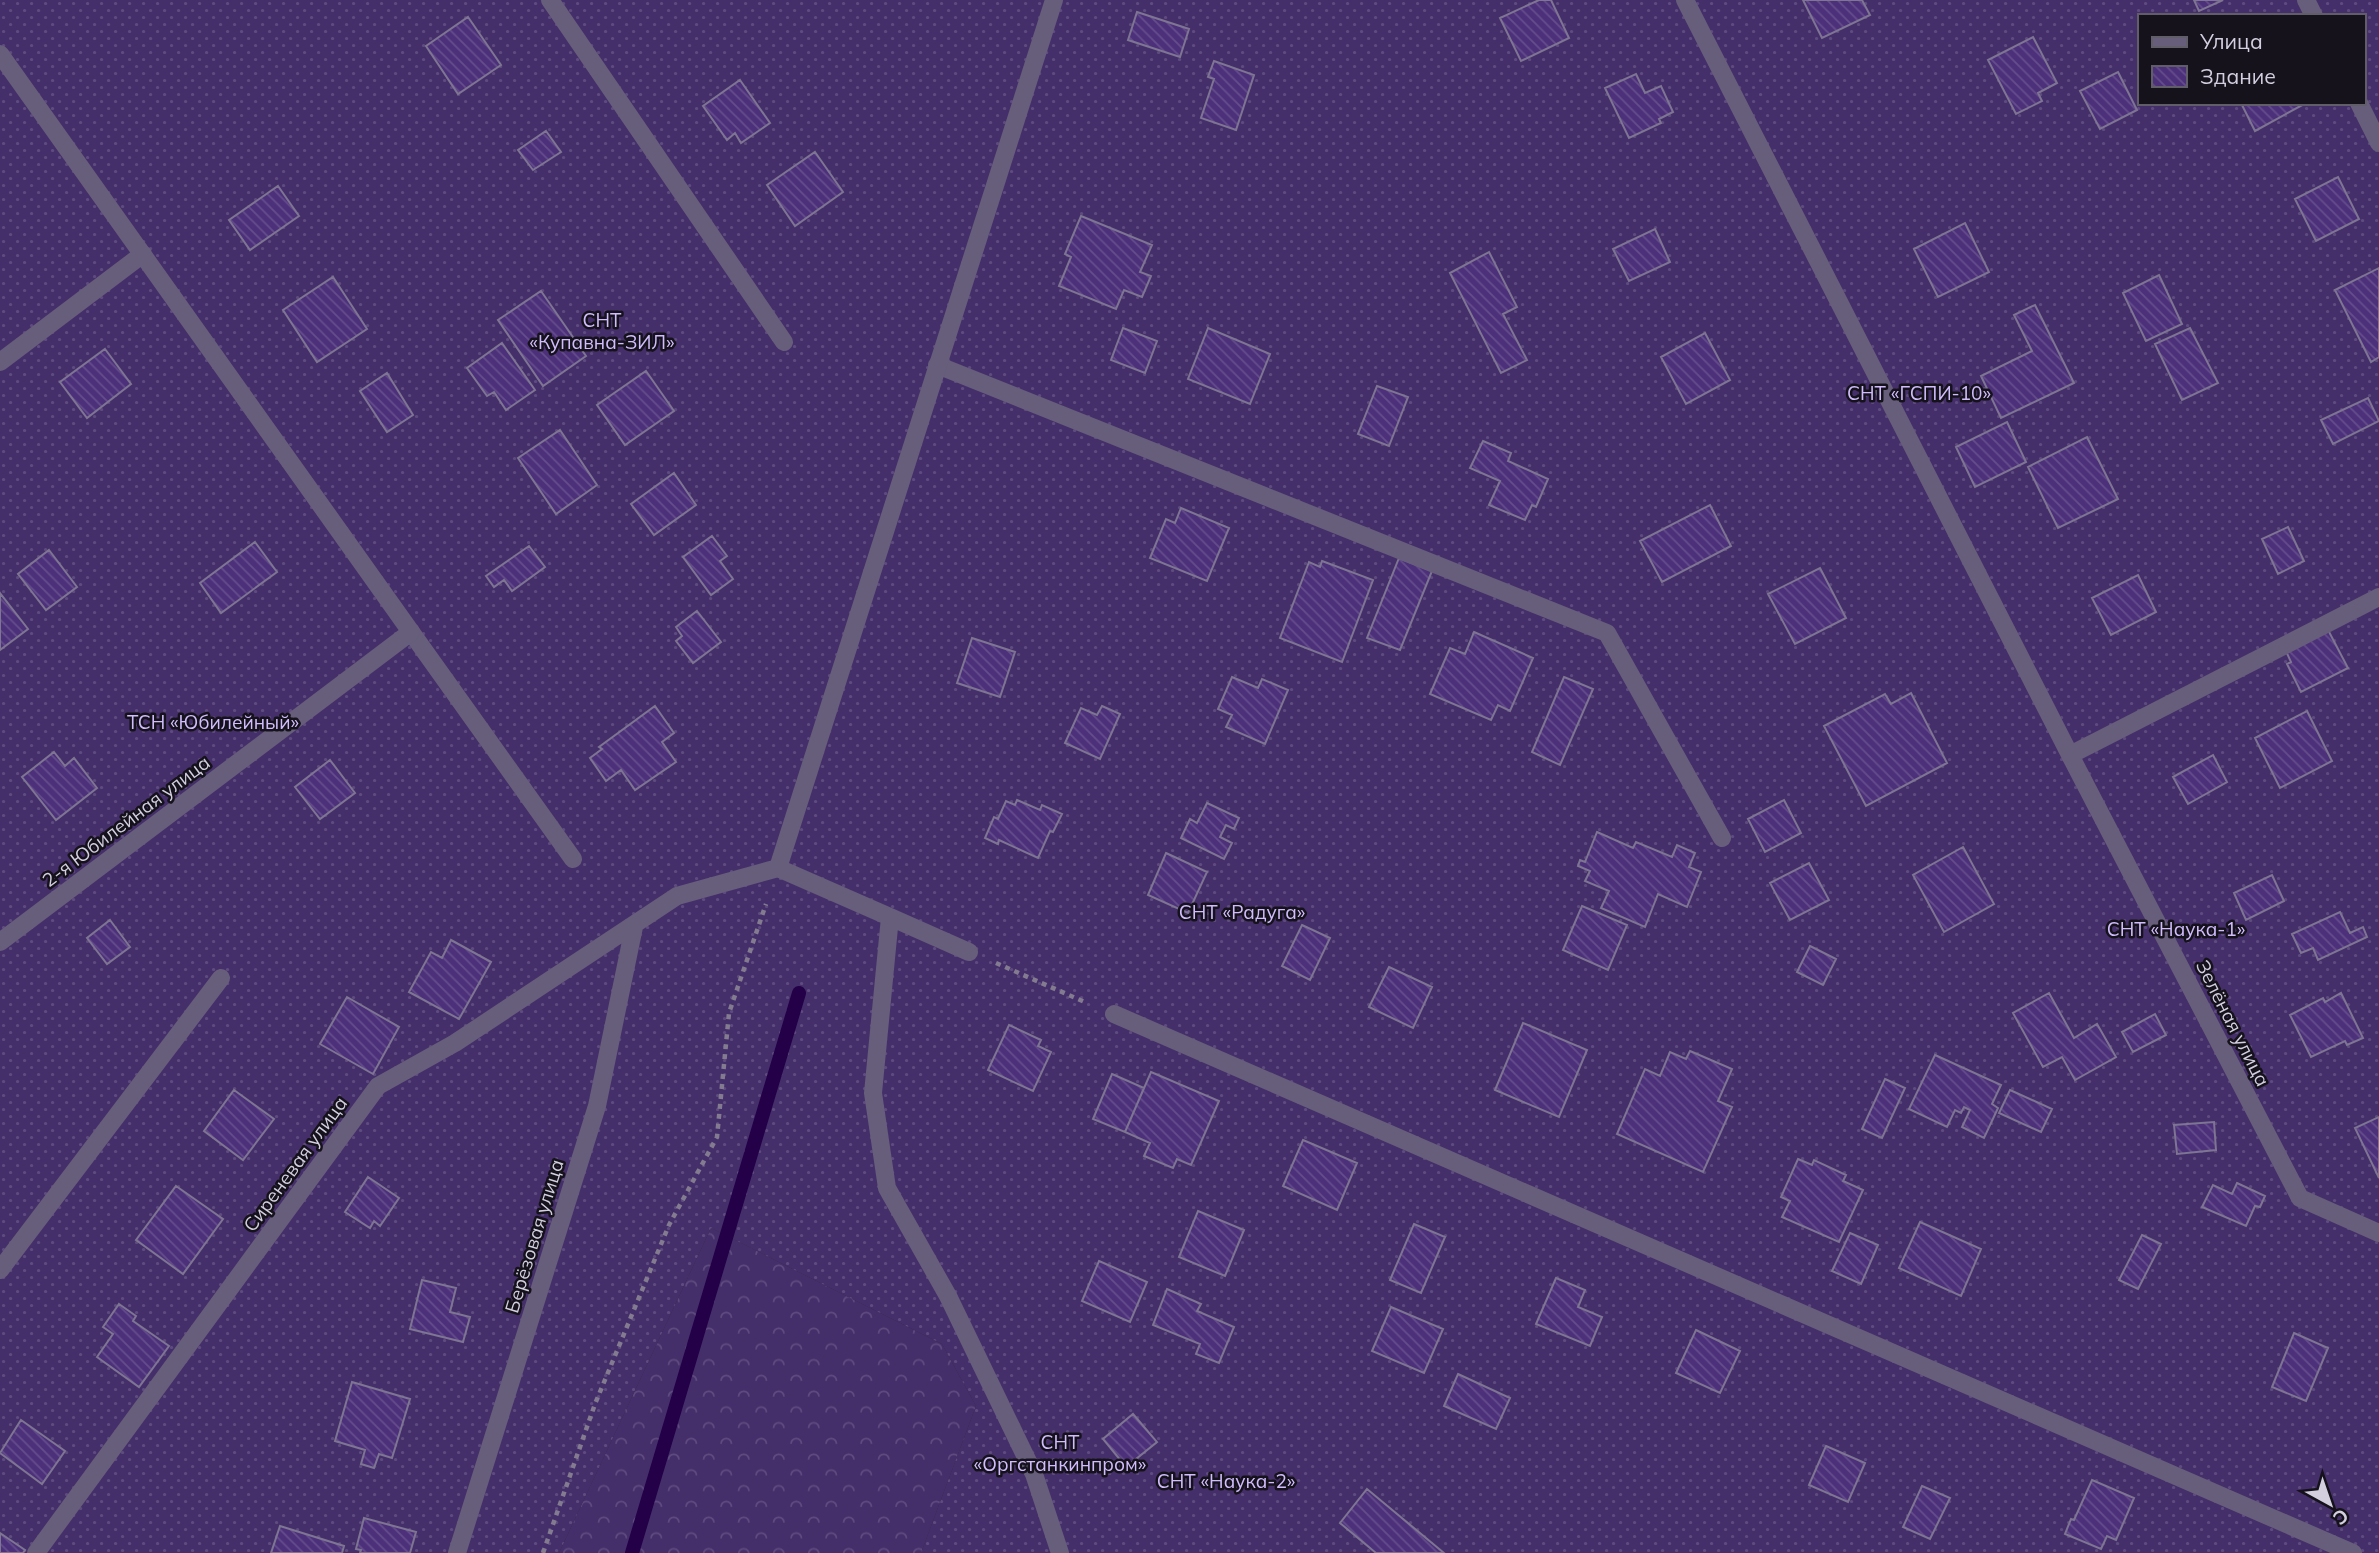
<svg xmlns="http://www.w3.org/2000/svg" width="2379" height="1553" font-family="Mulish,sans-serif">
<style>
.forest{fill:url(#forest-crowns)}
.garden{fill:url(#garden-dots);fill-rule:evenodd}
.lines{fill:none;stroke-linecap:round;stroke-linejoin:round}
.stream{stroke:#230048;stroke-width:14}
.building{fill:url(#building-back-hatch);stroke:#7d7592;stroke-width:2}
.path{stroke:#837c90;stroke-width:4.5;stroke-dasharray:5 5;stroke-linecap:butt}
.lane{stroke:#665e7a;stroke-width:18}
.street{stroke:#665e7a;stroke-width:18}
.labels{text-anchor:middle;dominant-baseline:central;stroke-width:5;stroke-linejoin:round;paint-order:stroke}
.park-label{font-size:19px;fill:#d1bdfe;stroke:#15121c}
.street-label{font-size:19px;fill:#d4cfdf;stroke:#15121c}
</style>
<defs>
<pattern id="forest-crowns" width="20" height="18" patternUnits="userSpaceOnUse" patternTransform="scale(1.75)"><rect width="20" height="18" fill="#452f6a"/><path d="M2 6a3 3 0 1 1 6 0M12 15a3 3 0 1 1 6 0" fill="none" stroke="#5f4c7f"/></pattern>
<pattern id="garden-dots" width="8" height="8" patternUnits="userSpaceOnUse" patternTransform="scale(1.75)"><rect width="8" height="8" fill="#452f6a"/><path d="M2 2h.1M6 6h.1" fill="none" stroke="#5f4c7f" stroke-width="1.8" stroke-linecap="round"/></pattern>
<pattern id="building-back-hatch" width="6" height="6" patternUnits="userSpaceOnUse" patternTransform="scale(1.75)"><rect width="6" height="6" fill="#4c307a"/><path d="M-1 5l2 2M0 0l6 6M5-1l2 2" fill="none" stroke="#654d8c"/></pattern>
</defs>
<rect width="100%" height="100%" fill="#2e263e"/>
<path class="forest" d="M711,1228L942,1344L976,1406L921,1553H559Z"/>
<path class="garden" d="M0,0H2379V1553H921L976,1406L942,1344L711,1228L559,1553H0ZM2139,16H2363V103H2139Z"/>
<g class="lines">
<path class="stream" d="M632,1553L799,993"/>
</g>
<path class="building" d="M1539,0H1551L1569,38L1521,61L1500,18Z
M1803,0H1862L1870,15L1822,38Z
M2194,0H2223L2199,11Z
M1137,12L1189,29L1180,57L1128,40Z
M468,17L501,65L458,94L426,46Z
M2033,37L2057,83L2038,93L2042,101L2016,114L1988,60Z
M1214,61L1254,75L1236,130L1201,118L1214,79L1208,77Z
M2118,72L2137,110L2100,129L2080,91Z
M1636,74L1645,93L1661,86L1673,112L1659,119L1661,123L1629,138L1605,88Z
M740,80L770,123L741,143L735,133L727,140L703,106Z
M2241,103H2306L2255,131Z
M546,131L561,152L533,170L518,150Z
M815,152L843,192L795,226L767,185Z
M2338,177L2359,219L2316,241L2295,199Z
M278,186L299,216L250,250L229,220Z
M1081,216L1152,245L1140,272L1151,276L1142,297L1124,290L1116,309L1059,286L1071,257L1065,254Z
M1965,223L1989,272L1938,297L1914,249Z
M1655,229L1670,262L1629,281L1613,249Z
M1489,252L1517,307L1503,314L1527,360L1501,373L1450,273Z
M2379,268V357L2371,362L2335,290Z
M2159,275L2182,324L2146,341L2123,293Z
M333,277L367,329L317,362L283,310Z
M541,291L586,356L543,386L498,320Z
M2035,305L2074,383L2001,418L1981,376L2032,351L2014,315Z
M1123,328L1157,341L1145,373L1111,360Z
M1208,328L1270,354L1250,404L1188,379Z
M2190,328L2218,383L2182,400L2155,344Z
M1705,333L1730,380L1686,404L1661,357Z
M502,343L535,390L506,410L494,392L487,396L467,368Z
M105,349L131,384L87,418L60,382Z
M646,371L674,411L625,445L597,405Z
M387,373L413,415L387,432L360,391Z
M1377,386L1408,397L1389,446L1358,434Z
M2368,398L2379,421L2333,444L2321,420Z
M2007,422L2026,462L1975,487L1956,447Z
M560,430L597,485L556,514L518,458Z
M2087,437L2118,499L2058,528L2028,467Z
M1483,441L1511,453L1508,461L1548,479L1536,507L1532,505L1525,520L1489,505L1500,481L1470,468Z
M674,473L696,505L654,535L631,504Z
M1710,505L1731,546L1662,582L1640,541Z
M1181,508L1229,528L1207,581L1150,558L1166,519L1175,523Z
M2288,527L2304,561L2278,574L2262,539Z
M712,536L727,556L720,561L733,579L711,595L683,557Z
M255,542L277,572L221,613L200,583Z
M529,546L545,567L512,591L504,580L494,587L486,576Z
M49,550L77,587L46,610L18,574Z
M1399,558L1432,571L1400,650L1367,638Z
M1322,561L1373,580L1342,662L1280,638L1309,562L1320,567Z
M1820,568L1846,618L1795,644L1768,594Z
M2138,575L2156,612L2111,635L2092,598Z
M0,593L28,629L0,650Z
M697,611L721,642L693,663L676,641L682,636L676,627Z
M2327,628L2348,668L2301,692L2287,664L2291,662L2285,649Z
M1474,632L1533,658L1510,711L1498,705L1491,720L1430,694L1450,648L1465,654Z
M972,638L1015,652L1000,697L957,683Z
M1232,677L1258,688L1262,679L1288,690L1265,744L1226,727L1232,715L1218,709Z
M1564,677L1593,689L1560,765L1532,752Z
M1911,693L1947,763L1866,806L1824,726L1885,694L1891,704Z
M655,706L674,733L662,742L676,762L635,790L621,770L606,781L590,758L602,749L599,747Z
M1102,706L1120,714L1100,759L1065,743L1081,708L1097,715Z
M2307,711L2332,761L2280,788L2255,738Z
M54,752L65,766L74,758L97,788L56,820L22,777Z
M2213,755L2227,782L2188,804L2173,777Z
M330,760L355,793L320,819L295,787Z
M1017,800L1040,810L1042,805L1062,814L1053,832L1050,831L1038,858L999,840L998,844L985,838L994,817L998,819L1006,801L1015,805Z
M1784,800L1801,833L1765,852L1748,819Z
M1207,803L1239,818L1234,829L1226,825L1220,837L1232,843L1224,859L1181,838L1190,819L1197,823Z
M1597,832L1633,848L1636,842L1672,857L1677,845L1695,853L1689,867L1701,872L1687,907L1658,894L1645,927L1601,908L1609,891L1585,881L1590,871L1578,866L1580,860L1585,862Z
M1963,847L1994,904L1944,932L1913,875Z
M1166,853L1207,872L1188,913L1148,895Z
M1809,863L1829,900L1790,920L1770,883Z
M2272,875L2284,901L2246,920L2234,893Z
M1582,906L1627,925L1608,970L1563,950Z
M2340,912L2350,933L2363,927L2367,937L2318,960L2313,948L2301,953L2292,934Z
M110,920L130,947L107,964L87,938Z
M1302,925L1330,938L1310,980L1282,966Z
M451,940L491,962L459,1019L409,992L431,952L442,958Z
M1810,946L1836,959L1823,985L1797,972Z
M1389,967L1432,987L1413,1028L1369,1007Z
M2049,993L2074,1038L2097,1024L2116,1057L2075,1080L2062,1057L2043,1067L2013,1013Z
M2341,993L2363,1038L2347,1045L2345,1041L2311,1057L2290,1015L2323,998L2325,1002Z
M347,997L399,1027L373,1074L320,1044Z
M2155,1014L2166,1035L2133,1052L2122,1032Z
M1523,1023L1587,1050L1559,1117L1495,1090Z
M1009,1025L1041,1040L1038,1046L1051,1052L1033,1091L988,1070Z
M1690,1051L1732,1069L1718,1101L1732,1107L1703,1172L1617,1134L1645,1069L1660,1076L1670,1052L1686,1059Z
M1935,1055L2001,1085L1992,1104L1998,1108L1984,1138L1962,1127L1970,1110L1964,1107L1961,1113L1955,1110L1947,1127L1909,1109Z
M1151,1072L1219,1101L1191,1165L1177,1159L1173,1168L1144,1156L1150,1143L1125,1132Z
M1112,1074L1144,1088L1125,1132L1093,1119Z
M1885,1079L1905,1088L1882,1138L1862,1129Z
M234,1090L274,1119L243,1160L204,1131Z
M2010,1090L2052,1109L2041,1132L1999,1113Z
M2379,1117V1178L2355,1128Z
M2214,1122L2216,1150L2177,1154L2174,1125Z
M1303,1140L1357,1163L1337,1210L1283,1186Z
M1798,1159L1812,1165L1814,1160L1846,1175L1843,1181L1863,1190L1839,1242L1782,1217L1790,1201L1781,1197Z
M368,1177L399,1198L380,1226L374,1221L370,1228L345,1212Z
M2237,1183L2265,1196L2260,1207L2255,1206L2246,1226L2202,1207L2213,1185L2232,1194Z
M176,1186L223,1219L183,1274L136,1240Z
M1198,1211L1244,1230L1225,1276L1179,1257Z
M1920,1222L1981,1249L1961,1296L1899,1268Z
M1414,1224L1445,1237L1421,1293L1390,1280Z
M1850,1233L1878,1245L1861,1284L1832,1271Z
M2142,1235L2161,1244L2138,1289L2119,1280Z
M1099,1261L1147,1282L1130,1322L1082,1301Z
M1556,1278L1585,1290L1578,1307L1602,1317L1590,1346L1536,1324Z
M422,1280L456,1288L450,1312L470,1317L463,1342L410,1329Z
M1167,1289L1201,1304L1197,1311L1234,1327L1219,1363L1196,1354L1200,1344L1153,1325Z
M119,1304L136,1316L133,1321L169,1346L139,1387L97,1357L113,1334L103,1327Z
M1391,1307L1443,1329L1424,1373L1372,1351Z
M1696,1330L1740,1351L1720,1393L1676,1373Z
M2294,1333L2328,1348L2306,1401L2272,1387Z
M1458,1374L1510,1398L1496,1429L1444,1406Z
M352,1382L410,1399L392,1458L379,1454L374,1468L361,1464L365,1450L335,1441Z
M1133,1414L1157,1442L1126,1467L1103,1439Z
M21,1420L65,1451L42,1484L0,1453Z
M1826,1446L1865,1463L1848,1502L1809,1485Z
M2092,1480L2134,1498L2116,1540L2107,1536L2101,1549L2065,1534L2071,1519L2074,1520Z
M1922,1486L1950,1498L1930,1539L1903,1527Z
M1367,1489L1444,1553H1376L1340,1523Z
M364,1518L416,1532L410,1553H360L361,1550L356,1549Z
M280,1526L344,1546L342,1553H271Z
M0,1533L25,1550L23,1553H0Z"/>
<g class="lines">
<path class="path" d="M996,963L1087,1003
M543,1553L595,1404L669,1225L717,1137L729,1013L766,904"/>
<path class="lane" d="M937,365L1607,633L1722,838
M411,632L573,859
M0,1270L221,978"/>
<path class="street" d="M550,0L784,342
M1685,0L2070,755L2379,597
M2306,0L2314,16
M0,54L411,632L0,942
M2359,103L2379,143
M0,362L143,254
M2070,755L2300,1198L2379,1233
M778,868L890,917L873,1093L887,1188L948,1296L1034,1474L1060,1553
M890,917L969,952
M1114,1014L2353,1553
M36,1553L378,1086L455,1043L677,896L778,868L1054,0
M457,1553L597,1106L634,927"/>
</g>
<g class="labels">
<g class="park-label">
<text x="602" y="320">СНТ<tspan x="602" dy="22">«Купавна-ЗИЛ»</tspan></text>
<text x="1919" y="393">СНТ «ГСПИ-10»</text>
<text x="213" y="722">ТСН «Юбилейный»</text>
<text x="1242" y="912">СНТ «Радуга»</text>
<text x="2176" y="929">СНТ «Наука-1»</text>
<text x="1060" y="1442">СНТ<tspan x="1060" dy="22">«Оргстанкинпром»</tspan></text>
<text x="1226" y="1481">СНТ «Наука-2»</text>
</g>
<g class="street-label">
<text transform="translate(126 821) rotate(-37)">2-я Юбилейная улица</text>
<text transform="translate(2233 1023) rotate(63)">Зелёная улица</text>
<text transform="translate(295 1164) rotate(-54)">Сиреневая улица</text>
<text transform="translate(534 1236) rotate(-73)">Берёзовая улица</text>
</g>
</g>
<rect x="2138" y="14" width="228" height="91" fill="#15121c" stroke="#615e6a" stroke-width="2"/>
<rect x="2152" y="37" width="35" height="10" fill="#665e7a" stroke="#615e6a" stroke-width="2"/>
<text x="2200" y="49" font-size="21" fill="#d4cfdf">Улица</text>
<rect x="2152" y="66" width="35" height="21" fill="url(#building-back-hatch)" stroke="#615e6a" stroke-width="2"/>
<text x="2200" y="84" font-size="21" fill="#d4cfdf">Здание</text>
<g transform="translate(2330 1504) rotate(140)" stroke="#15121c" stroke-width="5" paint-order="stroke">
<path d="M0-5L12 26L0 18L-12 26Z" fill="#d4cfdf"/>
<text y="-10" font-size="19" font-weight="bold" text-anchor="middle" fill="#d4cfdf">С</text>
</g>
</svg>
